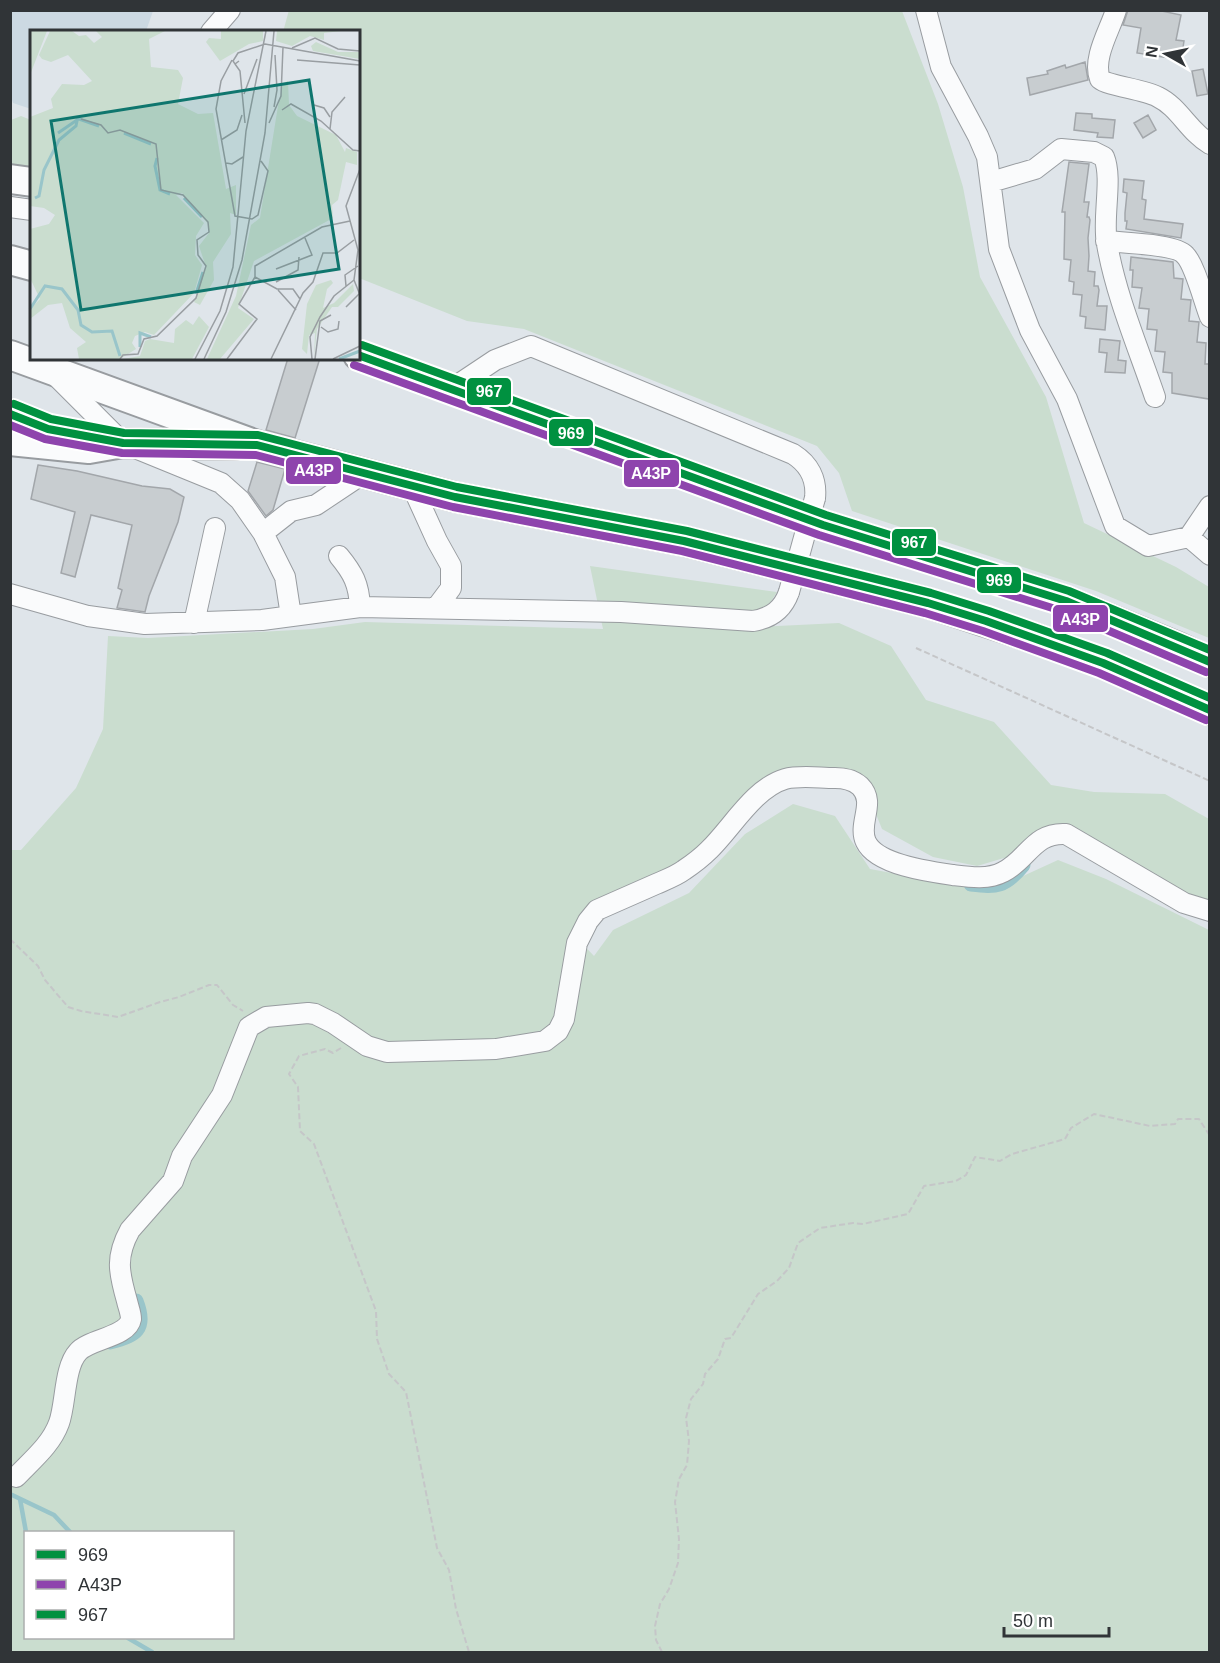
<svg xmlns="http://www.w3.org/2000/svg" width="1220" height="1663" font-family="Helvetica,sans-serif">
<style>
.built{fill:#ccd9e2}
.green{fill:#caddcf;fill-rule:evenodd}
.lines{fill:none;stroke-linecap:round;stroke-linejoin:round}
.stream{stroke:#99c5ca;stroke-width:4.5}
.canal{stroke:#99c5ca;stroke-width:15}
.building{fill:#c8cdd0;stroke:#a2a6aa;stroke-width:1.5}
.minor-casing{stroke:#989ca0;stroke-width:22}
.highway-casing{stroke:#989ca0;stroke-width:32}
.path{stroke:#c5c6c8;stroke-width:2;stroke-dasharray:6 3;stroke-linecap:butt}
.minor{stroke:#fafbfc;stroke-width:20}
.highway{stroke:#fafbfc;stroke-width:28}
.minor-bridge-casing{stroke:#989ca0;stroke-width:22;stroke-linecap:butt}
.minor-bridge{stroke:#fafbfc;stroke-width:20}
.bus-1-casing{stroke:#fff;stroke-width:12}
.bus-2-casing{stroke:#fff;stroke-width:12}
.bus-3-casing{stroke:#fff;stroke-width:12}
.bus-1{stroke:#009140;stroke-width:8}
.bus-2{stroke:#8e44ad;stroke-width:8}
.bus-3{stroke:#009140;stroke-width:8}
.inset-river{fill:none;stroke:#99c5ca;stroke-width:3}
.inset-road{fill:none;stroke:#999ea2;stroke-width:1.5}
.view{fill:#0f766e;fill-opacity:0.15;stroke:#0f766e;stroke-width:3}
.inset-edge{fill:none;stroke:#303437;stroke-width:3}
.line-badge{stroke:#fff;stroke-width:2}
.badge-label{font-size:16px;text-anchor:middle;font-weight:bold;fill:#fff}
</style>
<rect width="100%" height="100%" fill="#dfe5ea"/>
<path class="built" d="M10,11L11,10L153,11L146,31L32,32L31,109L13,103L11,97Z"/>
<path class="green" d="M289,10L902,11L938,104L963,187L980,277L1046,397L1084,523L1176,567L1209,587V638L1096,591L852,511L839,473L817,446L524,329L467,321L359,278L358,32H283Z
M21,116L31,120V173L11,169V120Z
M590,566L777,592L755,627L839,623L891,646L926,700L994,722L1051,785L1094,792L1165,794L1209,819V908L1078,831L1014,855L977,866L933,857L882,829L863,782H768L672,875L572,933L594,956L613,930L689,893L745,834L793,804L835,816L870,869L990,891L1058,860L1106,879L1209,930V1652H11V850H21L76,788L103,729L108,636L148,638L313,629L365,622L603,629ZM26,1532H232V1638H26Z"/>
<g class="lines">
<path class="stream" d="M10,1494L54,1515L70,1532
M20,1499L26,1532
M128,1638L152,1652"/>
<path class="canal" d="M971,884C997,887 1005,887 1023,865
M110,1342C136,1336 147,1329 136,1301"/>
</g>
<path class="building" d="M1128,10H1157L1181,15L1176,40L1184,41L1181,60L1137,53L1141,28L1123,25Z
M1085,62L1088,80L1030,95L1027,78L1048,74L1047,71L1065,65L1066,68Z
M1203,69L1208,94L1197,96L1192,71Z
M1076,113L1092,114V118L1115,120L1113,138L1097,137L1098,133L1074,130Z
M1148,115L1156,130L1143,138L1134,123Z
M1069,162L1089,164L1084,202H1089L1087,217H1089L1090,220L1088,238L1089,256L1088,271L1095,272L1094,286H1098L1099,290L1097,306H1107L1105,330L1085,328L1086,317L1080,316L1082,295L1073,294L1074,282L1069,281L1071,260L1064,259L1065,212H1062Z
M1124,179L1144,181L1142,199L1146,200L1144,219L1183,224L1181,238L1126,229L1127,221H1125V213L1127,193L1123,192Z
M1131,257L1173,262L1174,278L1183,279L1181,299L1191,300L1189,321L1199,322L1197,342L1206,343L1205,364H1209V399L1172,393V373L1163,372L1165,352L1155,351L1157,330L1147,329L1149,309L1139,308L1142,288L1132,287L1133,270H1130Z
M1100,339L1120,341L1118,360L1126,361L1125,373L1105,372L1107,353L1099,352Z
M288,358H320L295,438L266,430Z
M257,462L285,469L273,510L266,516L248,491Z
M38,465L77,471L142,486L170,489L184,497L178,522L149,596L145,612L117,608L122,590L118,588L132,525L91,515L75,577L61,573L75,512L31,499Z"/>
<g class="lines">
<defs>
<path id="minor" d="M926,10L941,67L978,136L987,157L999,249L1030,330L1067,399L1115,526L1148,546L1189,537L1210,506
M1116,10C1110,30 1092,58 1100,79C1108,86 1143,89 1158,97C1179,107 1189,132 1210,144
M211,32L230,10
M991,182L1035,169L1061,149L1094,152L1104,157C1113,179 1102,218 1107,244C1116,296 1138,347 1155,397
M10,207L32,210
M1106,241C1122,243 1176,244 1185,255C1195,265 1204,302 1210,317
M54,374L123,443L221,483L240,500L263,533L285,577L291,616
M453,388L495,360L531,346L793,454C809,464 817,479 815,498
M10,414L48,429L91,437
M412,486L437,541L451,566V588L436,608
M263,533L291,511L316,505L364,473
M1189,537L1210,555
M339,556C353,573 359,584 360,607
M10,594L88,616L145,624L262,620L360,607L621,612L753,621C772,618 783,609 789,592
M194,623L215,528
M16,1477C32,1460 51,1445 59,1423C66,1404 64,1367 78,1352C89,1339 128,1337 131,1319C131,1313 128,1306 127,1301C119,1273 115,1257 130,1230L173,1181L182,1156L222,1095L249,1027L266,1017L308,1013L315,1014L333,1023L367,1046L387,1052L496,1049L545,1041L558,1031L564,1019L577,943L588,921L597,910C617,901 636,893 656,884C665,880 676,876 684,870C693,864 702,857 709,850C731,829 754,788 785,779C800,775 819,778 835,778C844,778 852,779 860,786C877,803 857,823 866,842C877,865 931,872 953,875C969,877 988,880 1003,872C1028,860 1033,832 1066,834L1184,903L1210,911"/>
<path id="highway" d="M10,179L32,182
M10,260L32,266
M10,355L257,445L455,497L684,541L928,603L1037,639L1103,663L1210,710
M358,355L823,525L1066,601L1178,647L1210,662
M10,441L89,449L123,443L235,445"/>
</defs>
<use href="#minor" class="minor-casing"/>
<use href="#highway" class="highway-casing"/>
<path class="path" d="M916,648L1210,781
M10,939L38,966L45,980L68,1007L81,1011L118,1017L160,1002L179,997L209,985H217L233,1005L243,1011
M341,1048L333,1053L325,1049L299,1056L289,1074L298,1087L300,1131L314,1144L376,1311L377,1339L389,1374L406,1392L437,1548L449,1570L456,1609L469,1652
M662,1652L656,1640L655,1626L660,1604L669,1589L678,1563L679,1539L675,1502L679,1479L687,1465L689,1441L686,1418L691,1399L703,1384L705,1374L718,1359L725,1339L731,1338L758,1294L777,1281L789,1268L798,1243L820,1228L853,1223L863,1224L908,1214L924,1186L956,1181L966,1175L975,1157L1000,1161L1012,1154L1065,1139L1071,1128L1094,1114L1150,1126L1175,1124L1178,1119H1199L1210,1136"/>
<use href="#minor" class="minor"/>
<use href="#highway" class="highway"/>
<defs>
<path id="minor-bridge" d="M789,592L815,498"/>
</defs>
<use href="#minor-bridge" class="minor-bridge-casing"/>
<use href="#minor-bridge" class="minor-bridge"/>
<defs>
<path id="bus-1" d="M358,355L823,525L1066,601L1210,662
M10,414L48,429L123,443L257,445L455,497L684,541L928,603L986,621L1103,663L1210,710"/>
<path id="bus-2" d="M354,365L819,535L1062,611L1206,672
M10,425L45,439L122,453L256,455L453,507L682,551L925,613L983,631L1099,673L1206,720"/>
<path id="bus-3" d="M362,345L826,515L1069,591L1210,650
M14,404L51,419L124,433L258,435L457,487L687,531L931,593L989,611L1107,653L1210,698"/>
</defs>
<use href="#bus-1" class="bus-1-casing"/>
<use href="#bus-2" class="bus-2-casing"/>
<use href="#bus-3" class="bus-3-casing"/>
<use href="#bus-1" class="bus-1"/>
<use href="#bus-2" class="bus-2"/>
<use href="#bus-3" class="bus-3"/>
</g>
<g transform="translate(30 30)">
<rect width="330" height="330" fill="#dfe5ea"/>
<path d="M0,1H17L0,45ZM20,1H42L49,6L56,5L64,13L72,7L66,1H135L119,9L121,37L148,40L153,48L148,74L168,84L183,83L196,159L206,155V185L200,183L201,204L183,232L184,250L170,275L164,272L176,237L169,216L179,203V195L152,163L146,165L174,193L166,206L165,225L172,235L164,263L124,305L115,302L105,306L102,313L106,319L90,329H49L47,318L56,312L40,298L32,273L18,275L0,289V279L10,269L0,248V199L19,194L25,185L14,178L0,176V87L23,78L21,69L32,54L54,55L62,51L38,25L21,32L12,29L9,25ZM191,1H233V11L219,14L190,31L176,12L179,8L191,9ZM247,1H311L294,3V10L280,6L262,16L246,11ZM286,12L308,22H330V29L283,21L281,16ZM258,51L259,75L267,86L306,105L315,122L316,118L327,122V135L316,132L308,170L302,175L303,188L224,231L208,278L224,289L190,329H177L206,266L221,195L230,188L248,76L253,53ZM301,250L303,253L297,259L293,278L304,273L323,254L324,261L308,277H302L287,299L284,328L285,303L279,305L277,324L272,319L277,274L286,255ZM169,286L179,297L162,329H93L110,326L115,311L120,309L144,313L145,299L156,290L163,295Z" fill="#caddcf"/>
<path class="inset-river" d="M49,89L69,96M28,103L47,90M94,103L121,114M127,128L125,136L130,160L140,164M5,168L9,166L14,140L29,110L46,96L48,86M154,168L172,187M166,264L173,242M0,279L15,256L32,259L48,280L51,295L62,302L82,301L90,326M110,317V303L121,307M309,329L330,321"/>
<path class="inset-road" d="M262,18L285,8L308,19L330,21M202,30L191,51L186,79L205,186L222,189L228,185L238,141L231,131M267,30L330,35M209,31L205,34L203,31L208,23L235,14L330,31M205,34L210,41L215,93M214,64L227,29M284,75L294,78L300,87M244,77L247,60L245,25M252,80L261,74L291,91L323,120L330,121M51,89L71,95L78,103L90,100L126,114L131,160L153,165L178,192L179,202L167,210L168,225L176,236L166,268L127,306L114,309L108,324L93,325L90,329M239,93L251,66L253,17M300,99L302,82L315,67M191,110L207,100L212,85M196,133L202,134L213,127M330,139L316,176L328,220L324,250L330,265M246,239L282,225L275,208M246,252L268,240L269,227M316,256L315,245L328,236M248,260L266,280M270,269L263,259H247L225,247V236L292,197L320,191M316,277L329,264M291,297L298,302L308,299L309,291M165,329L190,281L203,237L216,101L236,1M174,329L196,282L212,230L235,103L244,1M197,329L227,289L209,274L225,247M241,329L273,263L283,252L293,223H307L324,210M282,329L280,307L290,287L304,266L324,250M285,329L290,291L301,285M303,329L330,316"/>
<path class="view" d="M279,50L309,239L51,280L21,91Z"/>
<rect width="330" height="330" class="inset-edge"/>
</g>
<g class="line-badge">
<rect x="466" y="377" width="46" height="29" rx="6" fill="#009140"/>
<rect x="548" y="418" width="46" height="29" rx="6" fill="#009140"/>
<rect x="285" y="456" width="57" height="29" rx="6" fill="#8e44ad"/>
<rect x="623" y="459" width="57" height="29" rx="6" fill="#8e44ad"/>
<rect x="891" y="528" width="46" height="29" rx="6" fill="#009140"/>
<rect x="976" y="566" width="46" height="28" rx="6" fill="#009140"/>
<rect x="1052" y="604" width="57" height="29" rx="6" fill="#8e44ad"/>
</g>
<g class="badge-label">
<text x="489" y="397">967</text>
<text x="571" y="439">969</text>
<text x="314" y="476">A43P</text>
<text x="651" y="479">A43P</text>
<text x="914" y="548">967</text>
<text x="999" y="586">969</text>
<text x="1080" y="625">A43P</text>
</g>
<rect width="1220" height="1663" fill="none" stroke="#303437" stroke-width="24"/>
<rect x="24" y="1531" width="210" height="108" fill="#ffffff" stroke="#acaeaf" stroke-width="1.5"/>
<rect x="36" y="1550" width="30" height="9" fill="#009140" stroke="#acaeaf" stroke-width="1.5"/>
<text x="78" y="1561" font-size="18" fill="#303437">969</text>
<rect x="36" y="1580" width="30" height="9" fill="#8e44ad" stroke="#acaeaf" stroke-width="1.5"/>
<text x="78" y="1591" font-size="18" fill="#303437">A43P</text>
<rect x="36" y="1610" width="30" height="9" fill="#009140" stroke="#acaeaf" stroke-width="1.5"/>
<text x="78" y="1621" font-size="18" fill="#303437">967</text>
<g transform="translate(1166 54) rotate(279)" stroke="#ffffff" stroke-width="4.5" paint-order="stroke">
<path d="M0-4.5L10 22L0 15L-10 22Z" fill="#303437"/>
<text y="-9" font-size="16" font-weight="bold" text-anchor="middle" fill="#303437">N</text>
</g>
<path d="M1004 1627v9h105v-9" fill="none" stroke="#303437" stroke-width="3"/>
<text x="1013" y="1627" font-size="18" fill="#303437" stroke="#ffffff" stroke-width="4.5" paint-order="stroke">50 m</text>
</svg>
